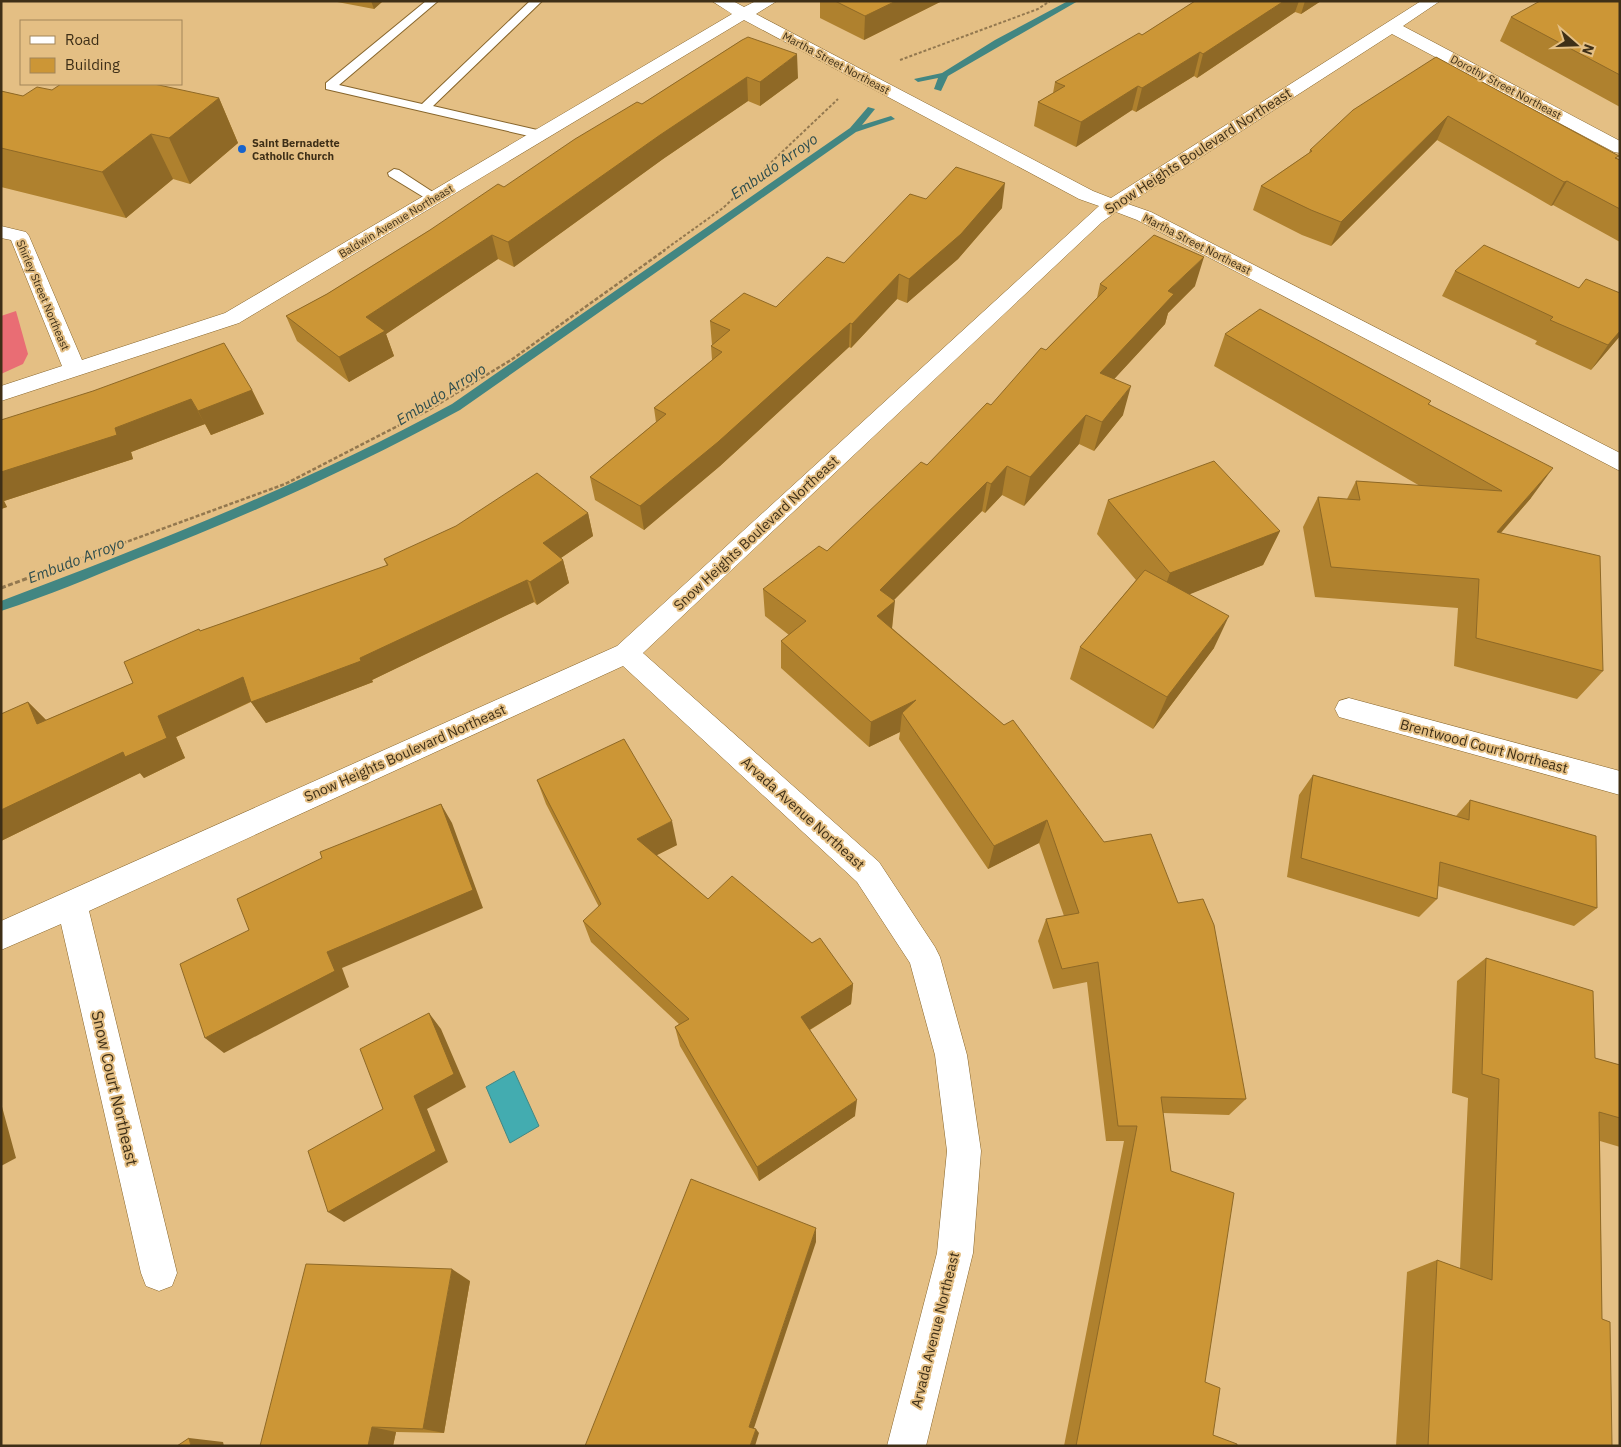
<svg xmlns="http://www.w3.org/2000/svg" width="1621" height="1447" font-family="'IBM Plex Sans',sans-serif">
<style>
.green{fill:#e96d74}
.water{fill:#43acb0;stroke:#428682}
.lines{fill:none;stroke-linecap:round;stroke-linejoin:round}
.stream{fill:#428682;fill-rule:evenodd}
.service-casing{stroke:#87652b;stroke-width:2}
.minor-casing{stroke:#87652b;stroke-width:1}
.path-far2{stroke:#93784f;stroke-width:2;stroke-dasharray:3 2;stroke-linecap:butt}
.path-far1{stroke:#93784f;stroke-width:2.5;stroke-dasharray:4 2;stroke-linecap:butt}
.path{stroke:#93784f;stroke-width:3;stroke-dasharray:5 2.5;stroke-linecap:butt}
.service{fill:#fff;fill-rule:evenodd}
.minor{fill:#fff;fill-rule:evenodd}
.wall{fill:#af812e}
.shaded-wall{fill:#8f6926}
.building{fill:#cc9636;stroke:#8f6926}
.poi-dot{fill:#1663cd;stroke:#e4bf84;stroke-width:2}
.labels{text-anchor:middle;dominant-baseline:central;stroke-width:4;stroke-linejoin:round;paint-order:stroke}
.far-street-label{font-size:11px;fill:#3e2f17;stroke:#e4bf84}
.far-poi-label{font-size:11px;font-weight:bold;fill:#3e2f17;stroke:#e4bf84;text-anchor:start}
.street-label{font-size:14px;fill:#3e2f17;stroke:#e4bf84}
.water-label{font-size:15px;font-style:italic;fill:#2c4c4d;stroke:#e4bf84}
.near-street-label{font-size:16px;fill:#3e2f17;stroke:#e4bf84}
</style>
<rect width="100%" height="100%" fill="#e4bf84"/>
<path class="green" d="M16,311L28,354L23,364L1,374V316Z"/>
<path class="water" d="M514,1071L539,1126L510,1143L486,1087Z"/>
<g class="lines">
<path class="stream" d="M1068,1H1078L948,76L941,91L934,89L938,78L918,82L914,79L942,73L995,40Z
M868,107L875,109L862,125L891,116L895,119L856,132L460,410C355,467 247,516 136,559C92,577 47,596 1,611V601C155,543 307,483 452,404L850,128Z"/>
<defs>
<path id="service" d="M426,1H438L339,85L422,104L530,1H542L433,106L546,132L548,135L546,138L542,139L326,89V83Z
M394,169L399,170L442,198L435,202L430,201L389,176L388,173Z"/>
<path id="minor" d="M712,1H733L744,7L756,1H777L756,14L1093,191L1111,198L1421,1H1440L1403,26L1620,141V153L1614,152L1392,34L1128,204L1151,212L1620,453V471L1137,220L1116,212L1102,222L643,653L879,862L935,947L940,957L967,1055L981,1151L973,1253L926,1446H887L937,1253L947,1151L935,1055L910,963L857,882L623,666L89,911L177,1273L172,1286L159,1291L146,1286L141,1273L61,924L1,950V921L617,646L1099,206L1079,199L744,20L239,323L1,401V386L62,366L11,240L1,238V226L26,232L29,236L82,360L225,313L732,14Z
M1349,698L1620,771V795L1339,717L1335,709L1339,701Z"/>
</defs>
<use href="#service" class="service-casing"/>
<use href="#minor" class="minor-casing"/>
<path class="path-far2" d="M900,60L1038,9L1050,1
M663,251L723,208L838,99"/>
<path class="path-far1" d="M66,564L285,484L427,411L511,360L665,250"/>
<path class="path" d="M1,588L69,563"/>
<use href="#service" class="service"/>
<use href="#minor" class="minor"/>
</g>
<path class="wall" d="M332,1H383L374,9Z
M820,1H942L864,40L820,18Z
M1195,1H1321L1301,14L1295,12L1197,78L1194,76L1136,112L1132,110L1076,147L1034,126L1038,102L1053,93L1055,82L1142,35Z
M1620,1V107L1500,41L1511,17Z
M742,40L798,78L760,106L748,101L663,159L514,267L498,259L386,334L394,356L349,382L297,341L286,316L327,294L430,230L504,187L642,104Z
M1436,57L1620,160V242L1553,205L1551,206L1437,140L1331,246L1302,235L1253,210L1261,186L1309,153L1310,150Z
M52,90L219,98L238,143L190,184L173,179L126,218L1,187V91L23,96Z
M1002,208L958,259L907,303L897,299L851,348L849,347L720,466L644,530L595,500L590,477L656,422L654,408L712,360L711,346L712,345L710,321L776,307L844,263Z
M1455,271L1620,293V336L1591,370L1535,344L1537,341L1442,296Z
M1100,284L1195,286L1168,313L1165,324L1114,379L1123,415L1094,451L1079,444L1024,506L1002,495L985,513L982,511L894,600L892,628L1004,725L1246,1099L1229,1115L1163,1113L1171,1171L1213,1435L1237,1446H1064L1124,1141H1106L1087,982L1053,989L1038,941L1046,919L1064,916L1039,843L988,869L899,739L900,732L869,747L781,668V641L789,635L765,616L763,589L827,551L927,465L991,405L1097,298Z
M1225,334L1431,401L1429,404L1531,498L1501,533L1603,671L1577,699L1454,666L1458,608L1315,597L1303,527L1318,497L1347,499L1356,481L1420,486L1214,366Z
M252,390L264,414L211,435L205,424L131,452L133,459L4,501L7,507L1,509V420Z
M1108,500L1280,531L1263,565L1189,594L1214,648L1153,729L1070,679L1080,647L1136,580L1097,534Z
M588,513L593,536L561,558L563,560L569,583L537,605L534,602L372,680L373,682L266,723L251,702L176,737L185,758L144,778L140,773L1,841L28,702L46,720L133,683L200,631L387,566L384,559Z
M1313,775L1456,816L1470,800L1597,908L1574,926L1438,886L1437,899L1419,917L1287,877L1299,795Z
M537,780L677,845L657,855L708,899L853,984L851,1004L810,1030L855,1116L759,1181L680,1046L675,1027L679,1024L591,942L583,921L599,907L546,804Z
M1486,958L1595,1058L1620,1065V1147L1600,1141L1602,1319L1612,1446H1396L1407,1272L1437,1260L1460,1269L1468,1098L1452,1093L1457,981Z
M470,1281L444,1433L396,1432L393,1446H260Z"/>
<path class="shaded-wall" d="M371,1H383L374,9Z
M896,1H942L864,40L865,16Z
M1284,1H1299L1295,12L1197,78L1203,54Z
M1305,1H1321L1301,14Z
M1200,52L1194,76L1136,112L1142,88Z
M797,54L798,78L760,106V82Z
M747,77L748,101L663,159L514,267L508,242L660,135Z
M1138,86L1132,110L1076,147L1081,122Z
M219,98L238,143L190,184L169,138Z
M1448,116L1437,140L1331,246L1341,222Z
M151,134L173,179L126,218L102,172Z
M1567,181L1553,205L1551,206L1564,182Z
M1005,183L1002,208L958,259L907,303L909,279Z
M492,235L498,259L386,334L394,356L349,382L339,357L366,317Z
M1204,257L1195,286L1168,313L1165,324L1093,402L1100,373L1168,291Z
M899,274L897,299L851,348L852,324Z
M850,323L849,347L720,466L644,530L640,506Z
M1620,331V336L1591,370L1608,345Z
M1131,386L1123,415L1094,451L1102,422Z
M252,390L264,414L211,435L198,411Z
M191,399L205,424L131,452L133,459L4,501L7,507L1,509V472Z
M1086,415L1079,444L1024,506L1030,477Z
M1007,466L1002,495L985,513L991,484Z
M1553,468L1531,498L1476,561L1497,532Z
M987,482L982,511L888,606L895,601L892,628L875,643L880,590Z
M588,513L593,536L549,566L543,543Z
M1280,531L1263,565L1158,607L1170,573Z
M563,560L569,583L537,605L530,582Z
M527,580L534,602L372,680L373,682L266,723L251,702L360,658Z
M1229,616L1214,648L1153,729L1167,697Z
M243,677L258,698L176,737L185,758L144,778L140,773L1,841V810L158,716Z
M916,700L902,713L900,732L869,747L871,722Z
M28,702L49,723L37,724Z
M441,804L452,823L483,908L342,968L349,987L224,1053L205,1038Z
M1047,820L1039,843L988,869L994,846Z
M672,821L677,845L643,862L637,839Z
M853,984L851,1004L801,1035V1017Z
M429,1013L441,1029L466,1087L427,1109L448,1162L344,1222L328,1212L414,1096Z
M857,1100L855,1116L759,1181L757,1167Z
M1,1103L16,1158L1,1166Z
M816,1228V1242L753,1431L749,1427Z
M452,1269L470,1281L444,1433L423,1429Z
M372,1427L396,1432L393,1446H368Z
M756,1429L759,1433L755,1446H750Z
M189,1438L223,1442L224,1446H191Z"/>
<path class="building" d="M835,1H896L865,16Z
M1195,1H1284L1203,54L1200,52L1142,88L1138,86L1081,122L1038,102L1065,86L1055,82L1139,33L1142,35Z
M1540,1H1620V75L1511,17Z
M748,37L797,54L760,82L747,77L660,135L508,242L492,235L366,317L385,331L339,357L286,316L327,294L430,230L498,184L504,187L575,139L637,102L642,104L742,40Z
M1436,57L1619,156L1615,158L1620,160V209L1567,181L1564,182L1448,116L1341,222L1311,210L1261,186L1312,151L1310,150L1353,110Z
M61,84H154L219,98L169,138L151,134L102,172L1,148V91L23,96L37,87L52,90Z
M956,167L1005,183L961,234L909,279L899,274L852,324L850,323L718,442L640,506L590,477L666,414L654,408L722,352L711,346L730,330L710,321L744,293L776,307L827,257L844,263L910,194L926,199Z
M1154,235L1204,257L1168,291L1174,294L1100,373L1131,386L1102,422L1086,415L1030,477L1007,466L991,484L987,482L880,590L895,601L877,616L1004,725L1013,720L1104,842L1151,834L1178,903L1203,899L1214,925L1246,1099L1161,1097L1171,1171L1234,1193L1205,1382L1220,1388L1213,1435L1237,1444V1446H1076L1137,1126H1118L1098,962L1062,969L1046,919L1079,913L1047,820L994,846L902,713L916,700L871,722L781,641L806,621L763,589L819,546L827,551L921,462L927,465L987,403L991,405L1041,348L1046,350L1107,288L1100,284Z
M1484,245L1579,288L1586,279L1620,293V331L1608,345L1550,320L1553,317L1455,271Z
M1260,309L1431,401L1428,404L1553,468L1497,532L1600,556L1603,671L1476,638L1479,579L1331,567L1318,497L1360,500L1356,481L1502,491L1225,334Z
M224,343L252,390L198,411L191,399L115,428L117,435L1,472V420L93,391Z
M1214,461L1280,531L1170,573L1108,500Z
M537,473L588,513L543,543L563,560L530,582L527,580L360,658L361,661L251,702L243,677L158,716L167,738L125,757L123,752L1,810V714L28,702L37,724L133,683L124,662L199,629L200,631L388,565L384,559L456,526Z
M1145,570L1229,616L1167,697L1080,647Z
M624,739L672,821L637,839L708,899L732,876L812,943L820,938L853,984L801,1017L857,1100L757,1167L675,1027L689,1019L583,921L601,904L537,780Z
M1313,775L1469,820L1470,800L1596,836L1597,908L1440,862L1437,899L1301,858Z
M441,804L473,890L327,952L335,971L205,1038L180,964L249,930L237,899L322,858L320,852Z
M1486,958L1593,991L1595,1058L1620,1065V1118L1599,1112L1602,1319L1610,1322L1612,1446H1428L1437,1260L1492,1280L1499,1079L1482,1074Z
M429,1013L454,1074L414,1096L436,1151L328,1212L308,1151L383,1109L360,1049Z
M691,1179L816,1228L749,1427L756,1429L750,1446H585Z
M306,1264L452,1269L423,1429L372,1427L368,1446H260Z
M189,1438L191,1446H177Z"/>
<circle class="poi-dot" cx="242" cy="149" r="5"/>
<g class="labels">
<g class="far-street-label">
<text transform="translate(836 63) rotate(28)">Martha Street Northeast</text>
<text transform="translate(1506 87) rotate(28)">Dorothy Street Northeast</text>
<text transform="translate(396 221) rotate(-31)">Baldwin Avenue Northeast</text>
<text transform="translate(1197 244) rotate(27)">Martha Street Northeast</text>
<text transform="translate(43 295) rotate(67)">Shirley Street Northeast</text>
</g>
<g class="far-poi-label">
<text x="252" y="143">Saint Bernadette<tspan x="252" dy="13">Catholic Church</tspan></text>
</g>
<g class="street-label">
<text transform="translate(1198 151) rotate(-33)">Snow Heights Boulevard Northeast</text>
<text transform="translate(756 533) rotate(-43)">Snow Heights Boulevard Northeast</text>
<text transform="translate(1484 746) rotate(15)">Brentwood Court Northeast</text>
<text transform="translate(405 753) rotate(-24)">Snow Heights Boulevard Northeast</text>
<text transform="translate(803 813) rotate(42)">Arvada Avenue Northeast</text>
<text transform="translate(935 1330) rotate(-76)">Arvada Avenue Northeast</text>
</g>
<g class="water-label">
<text transform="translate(774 166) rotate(-35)">Embudo Arroyo</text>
<text transform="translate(441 394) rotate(-32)">Embudo Arroyo</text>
<text transform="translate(76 560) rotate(-21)">Embudo Arroyo</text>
</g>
<g class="near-street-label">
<text transform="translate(115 1088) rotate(77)">Snow Court Northeast</text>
</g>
</g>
<rect width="1621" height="1447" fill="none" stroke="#3e2f17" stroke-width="5"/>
<rect x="20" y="20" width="162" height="65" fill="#e4bf84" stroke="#a28558"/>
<rect x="30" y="36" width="25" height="8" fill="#ffffff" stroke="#a28558"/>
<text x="65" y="45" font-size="15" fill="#3e2f17">Road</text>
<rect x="30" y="58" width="25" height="15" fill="#cc9636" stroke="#a28558"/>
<text x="65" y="70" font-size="15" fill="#3e2f17">Building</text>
<g transform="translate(1576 45) rotate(110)" stroke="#e4bf84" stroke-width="4" paint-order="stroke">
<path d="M0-4L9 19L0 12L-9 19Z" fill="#3e2f17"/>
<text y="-8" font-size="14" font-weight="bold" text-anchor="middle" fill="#3e2f17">N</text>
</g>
</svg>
